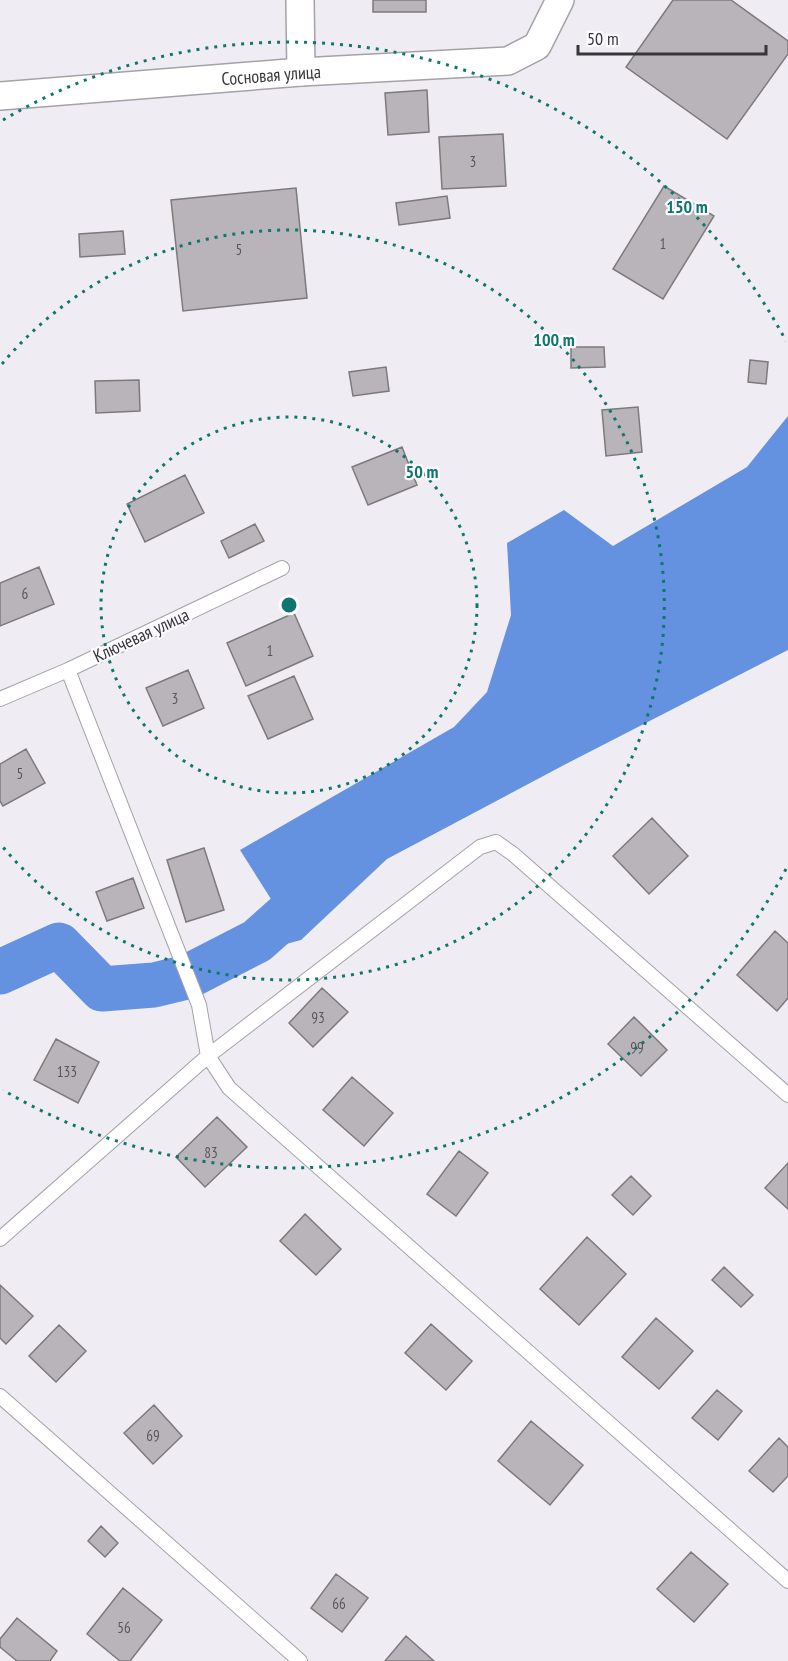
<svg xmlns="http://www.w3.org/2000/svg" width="788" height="1661" font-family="'PT Sans Narrow',sans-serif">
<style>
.water{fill:#6592e0}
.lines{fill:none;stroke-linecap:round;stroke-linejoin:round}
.river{stroke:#6592e0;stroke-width:45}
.building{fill:#b8b4b9;stroke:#7d7a7e;stroke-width:1.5}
.lane-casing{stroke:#a4a2a7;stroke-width:16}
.street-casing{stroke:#a4a2a7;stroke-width:30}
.lane{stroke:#fff;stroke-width:14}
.street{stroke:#fff;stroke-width:27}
.ring{fill:none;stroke:#0f766e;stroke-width:3;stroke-dasharray:3 6}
.labels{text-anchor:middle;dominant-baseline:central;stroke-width:4.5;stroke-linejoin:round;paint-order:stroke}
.number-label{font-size:15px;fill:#575659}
.street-label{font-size:18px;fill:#373639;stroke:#fcfaff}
.centre{fill:#0f766e;stroke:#fcfaff;stroke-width:3}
.ring-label{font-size:18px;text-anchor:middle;font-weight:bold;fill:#0f766e;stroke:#fcfaff;stroke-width:4.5;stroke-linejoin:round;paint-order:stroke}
</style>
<rect width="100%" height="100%" fill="#efedf3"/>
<path class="water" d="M788,416V650L564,765L387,859L301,940L264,950L249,929L276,907L240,850L454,727L487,692L511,615L507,543L564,510L613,546L747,467Z"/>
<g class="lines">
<path class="river" d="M0,972L59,945L102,989L154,985L187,977L257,941L303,900"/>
</g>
<path class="building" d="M373,0H426V12H373Z
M673,0H731L788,41V54L727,139L626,67Z
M427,90L429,132L388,135L385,93Z
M503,134L506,186L442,189L439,137Z
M664,186L714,216L663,299L613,269Z
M296,188L307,298L183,311L171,200Z
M447,196L450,218L399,225L396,203Z
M123,231L125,254L80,257L79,234Z
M571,347H604L605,367L571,368Z
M750,360L768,362L766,384L748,382Z
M386,367L389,391L353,396L349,372Z
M139,380L140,411L96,413L95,381Z
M638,407L642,452L606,456L602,410Z
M402,447L417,485L368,505L352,467Z
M185,475L204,513L145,542L127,504Z
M255,524L264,541L229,558L221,541Z
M39,567L54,604L0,626V583Z
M294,613L313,656L246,686L227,643Z
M188,670L204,708L163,726L146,688Z
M294,676L313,719L268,739L248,696Z
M26,749L45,783L3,806L0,801V764Z
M652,818L688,856L649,894L613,856Z
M204,848L224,910L186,922L167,860Z
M133,878L144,908L107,921L96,892Z
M775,931L788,943V998L777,1011L737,975Z
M322,988L348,1012L313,1047L289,1023Z
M634,1017L667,1050L641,1076L608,1044Z
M56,1039L99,1062L78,1103L34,1080Z
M352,1077L393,1113L364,1146L323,1110Z
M217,1117L247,1147L205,1187L176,1157Z
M459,1151L488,1173L456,1216L427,1194Z
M788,1163V1209L765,1188Z
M631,1176L651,1196L633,1215L612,1195Z
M305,1214L341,1249L316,1275L280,1241Z
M587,1237L626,1274L579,1325L540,1289Z
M724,1267L753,1295L741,1307L712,1280Z
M0,1285L33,1316L6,1344L0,1338Z
M656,1318L693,1351L659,1389L622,1357Z
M431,1324L472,1361L446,1390L405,1353Z
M59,1325L86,1351L56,1382L29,1356Z
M717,1390L742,1411L718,1440L692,1418Z
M154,1405L182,1436L153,1464L124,1433Z
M531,1421L583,1465L550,1505L498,1461Z
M779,1438L788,1447V1476L773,1492L749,1471Z
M101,1526L118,1543L105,1557L88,1541Z
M691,1552L728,1584L694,1622L657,1589Z
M336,1574L368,1598L342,1632L311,1608Z
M123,1588L162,1620L130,1661H120L87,1634Z
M17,1618L57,1651L50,1661H17L0,1647V1639Z
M406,1636L434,1661H385Z"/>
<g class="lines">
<defs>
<path id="lane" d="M68,670L199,1005L208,1056L229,1088L788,1581
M0,699L68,670L282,568
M0,1239L208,1056L480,847L496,842L513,854L788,1095
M0,1396L300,1661"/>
<g id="street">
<path d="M300,0L301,72"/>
<path id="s1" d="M0,96L301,72L508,61L537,46L560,0"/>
</g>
</defs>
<use href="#lane" class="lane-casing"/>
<use href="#street" class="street-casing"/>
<use href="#lane" class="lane"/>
<use href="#street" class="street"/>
</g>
<g class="ring">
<circle cx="289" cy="605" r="188"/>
<path d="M2 364A375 375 0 1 1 2 846"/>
<path d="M786 869A563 563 0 0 1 3 1090M3 120A563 563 0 0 1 786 341"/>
</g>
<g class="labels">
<g class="number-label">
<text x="473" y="161">3</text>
<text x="663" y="243">1</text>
<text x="239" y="249">5</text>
<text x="25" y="593">6</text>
<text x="270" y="650">1</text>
<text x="175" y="698">3</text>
<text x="20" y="773">5</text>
<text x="318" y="1017">93</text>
<text x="637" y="1047">99</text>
<text x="67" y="1071">133</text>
<text x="211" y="1152">83</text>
<text x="153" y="1435">69</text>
<text x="339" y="1603">66</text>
<text x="124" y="1627">56</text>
</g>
<g class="street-label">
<text stroke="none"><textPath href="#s1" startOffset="272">Сосновая улица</textPath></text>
<text transform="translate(141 635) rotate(-25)">Ключевая улица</text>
</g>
</g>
<circle cx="289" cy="605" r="9" class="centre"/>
<g class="ring-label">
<text x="687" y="213">150 m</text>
<text x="554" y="346">100 m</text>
<text x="422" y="478">50 m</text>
</g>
<path d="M578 45v9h188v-9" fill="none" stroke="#373639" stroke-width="3"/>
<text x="587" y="45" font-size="18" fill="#373639" stroke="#fcfaff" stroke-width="4.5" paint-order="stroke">50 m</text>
</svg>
